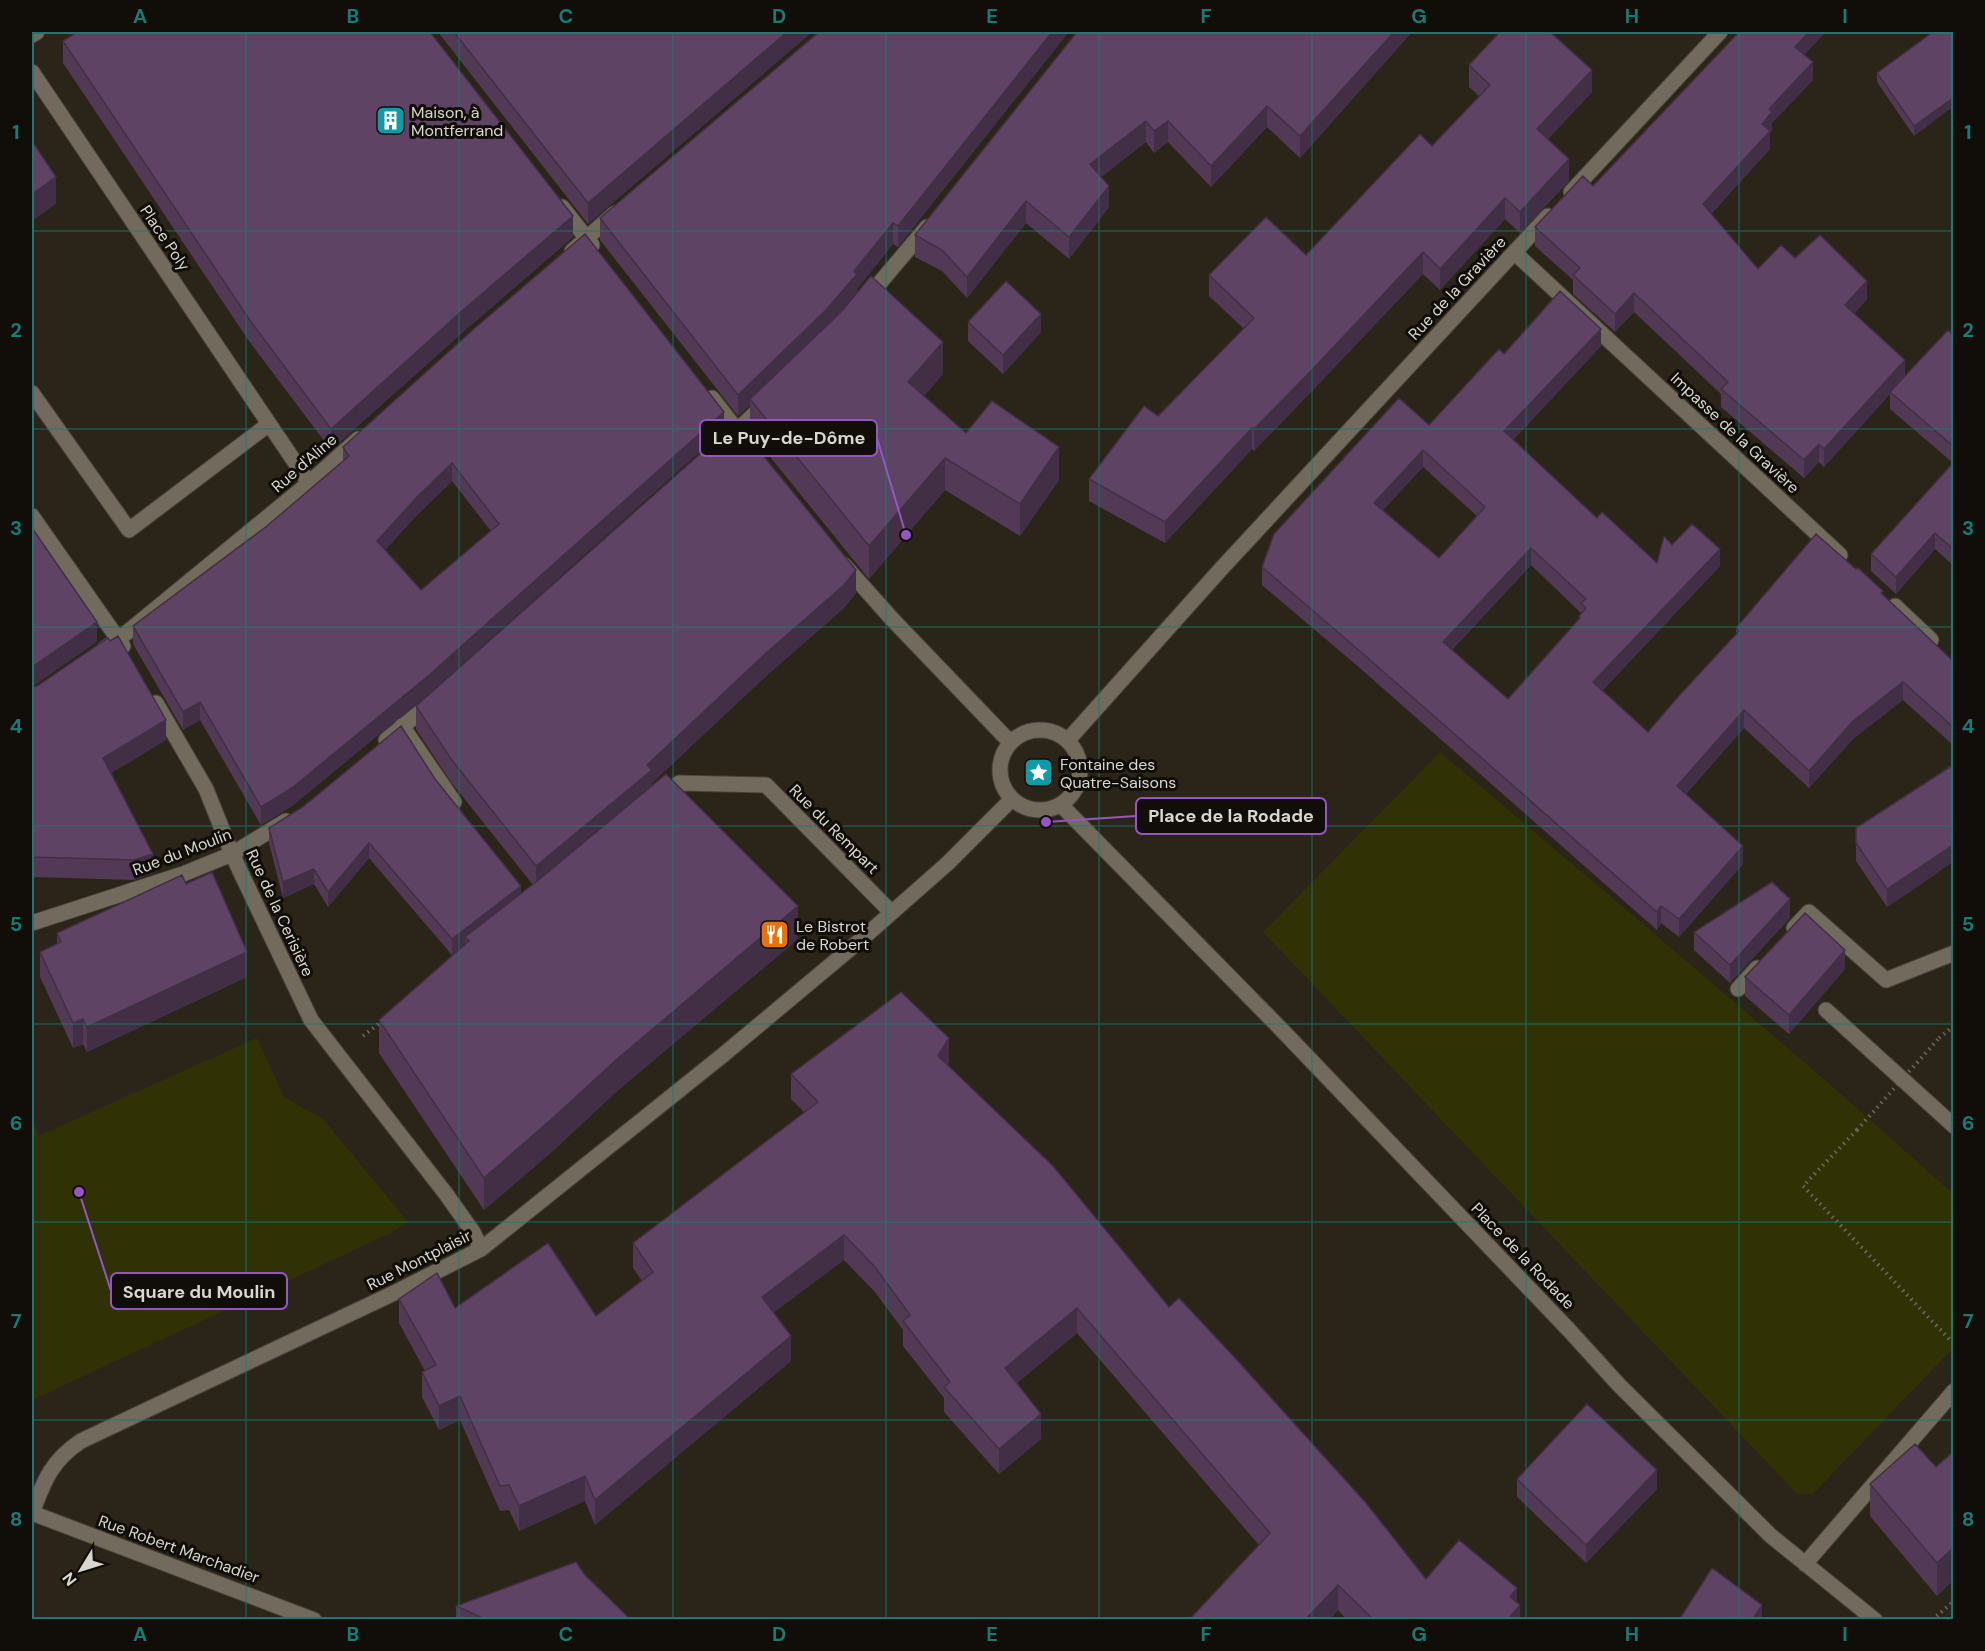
<svg xmlns="http://www.w3.org/2000/svg" width="1985" height="1651" font-family="'DM Sans',sans-serif">
<style>
.green{fill:#303206}
.lines{fill:none;stroke-linecap:round;stroke-linejoin:round}
.service-casing{stroke:#474139;stroke-width:17}
.minor-casing{stroke:#474139;stroke-width:17}
.path{stroke:#6f685f;stroke-width:4;stroke-dasharray:1.5 4.5;stroke-linecap:butt}
.service{stroke:#726a5d;stroke-width:15}
.minor{stroke:#726a5d;stroke-width:15}
.path-bridge{stroke:#6f685f;stroke-width:4;stroke-dasharray:1.5 4.5;stroke-linecap:butt}
.wall{fill:#523a56;fill-rule:evenodd}
.shaded-wall{fill:#422f46}
.building{fill:#5f4364;stroke:#422f46;stroke-width:1.5;fill-rule:evenodd}
.grid{fill:none;stroke:#197b73;stroke-width:1.5;stroke-opacity:0.55}
.labels{text-anchor:middle;dominant-baseline:central;stroke-width:6;stroke-linejoin:round;paint-order:stroke}
.poi-label{font-size:16px;fill:#dad5ce;stroke:#110e09;text-anchor:start}
.street-label{font-size:16px;fill:#dad5ce;stroke:#110e09}
.leader{fill:none;stroke:#9356c3;stroke-width:2}
.callout-dot{fill:#9356c3;stroke:#110e09;stroke-width:2}
.callout{fill:#110e09;stroke:#9356c3;stroke-width:2}
.callout-label{font-size:18px;text-anchor:middle;font-weight:bold;fill:#dad5ce}
.neatline{fill:none;stroke:#197b73;stroke-width:2}
.grid-label{font-size:20px;text-anchor:middle;font-weight:bold;fill:#197b73}
</style>
<rect width="100%" height="100%" fill="#2b2419"/>
<path class="green" d="M1440,752C1612,898 1786,1043 1953,1194V1348L1813,1494H1797L1263,932Z
M257,1038L284,1097L323,1119L408,1222L393,1232L32,1400V1114L38,1136Z"/>
<g class="lines">
<defs>
<path id="service" d="M1794,928L1809,912L1886,980L1954,953
M1738,989L1757,968
M1826,1010L1954,1126"/>
<path id="minor" d="M32,35L37,32
M32,72L309,483
M1571,192L1720,32
M562,207L592,245
M572,251L615,213
M1515,253L1840,555
M867,298L927,227
M32,393L129,530L269,424
M712,398L743,438
M726,441L763,406
M32,516L123,646
M844,565L892,619L1010,742
M1895,606L1931,640
M104,649L119,639L309,483L358,439
M156,703L206,789L232,854L311,1020L446,1194L473,1232L481,1249
M402,726L454,802
M1000 770a40 40 0 1 1 80 0a40 40 0 1 1-80 0Z
M386,740L430,704
M1068,740L1221,569L1548,216
M662,797L679,783L766,785L891,912
M1061,805L1280,1028L1568,1329L1619,1385L1771,1536L1875,1620
M32,923L183,874L232,854L286,821
M32,1513C44,1481 51,1461 81,1441L392,1294L481,1249L723,1055L863,938L948,863L1012,799
M32,1513L314,1620
M1805,1564L1954,1391"/>
</defs>
<use href="#service" class="service-casing"/>
<use href="#minor" class="minor-casing"/>
<path class="path" d="M363,1036L381,1022
M1939,1038L1954,1026
M1857,1130L1803,1186L1954,1344
M1932,1620L1954,1601"/>
<use href="#service" class="service"/>
<use href="#minor" class="minor"/>
<path class="path-bridge" d="M1857,1130L1939,1038"/>
</g>
<path class="wall" d="M438,32H812L588,224Z
M819,32L910,232L898,247L893,244L857,289V292L943,374L924,396L966,433L1059,480L1020,536L945,490L869,579L750,432V405L738,416L600,240V218Z
M1077,32H1411V33L1300,158L1267,127L1211,187L1168,142L1154,153L1146,142L1101,177L1109,207L1069,259L1026,223L967,298L942,271L915,257V235Z
M1933,32L1914,136L1877,82V73Z
M63,41L573,237L463,332L331,450L249,341L63,63Z
M1805,55L1813,80L1772,123V130L1770,134V149L1711,214L1758,269L1795,258L1867,299L1854,314L1905,376L1953,335V565L1935,549L1896,594L1871,571V554L1953,463L1890,409V394L1824,467L1819,462L1804,478L1721,407V394L1634,312L1615,332L1573,294V280L1535,246V227L1593,186Z
M1469,65L1592,92L1548,139L1569,181L1520,233L1505,219L1440,290L1423,274L1310,393L1254,451L1252,449L1165,543L1089,501V479L1158,416L1244,329L1209,296V275L1306,255L1432,146L1479,96L1469,87Z
M968,322L1041,332L1003,374L968,341Z
M1601,346L1513,440L1597,518L1657,563L1672,545L1720,566L1602,691L1648,732L1736,635V628L1883,595L1953,661V745L1903,700L1853,739L1809,788L1744,728L1686,794L1743,864L1679,937L1661,923L1657,930L1361,669L1262,585V567L1429,425L1504,354ZM1423,467L1477,516L1439,558L1383,510ZM1531,565L1581,613L1579,616V619L1508,699L1452,650Z
M724,430L428,694L292,806L261,825L200,720L183,730L133,644V626L267,526L343,461V447ZM452,481L491,531L421,590L385,550L417,515Z
M856,593L844,608L765,677L652,783V786L798,939L616,1092L555,1149L484,1210L379,1053V1020L465,945L452,955L369,858L328,907L314,884L283,898L269,843V828L435,779L521,894L533,885L451,782L416,729V706Z
M32,687L166,740L111,773L153,873L134,880L32,877Z
M1856,828L1939,872L1887,907L1856,861Z
M186,884L247,977L87,1052L83,1044L73,1048L40,977V952L57,944V933Z
M1790,918L1730,983L1694,950V932Z
M1845,969L1789,1034L1745,996V977Z
M949,1063L948,1065L1169,1307L1426,1579L1517,1602L1520,1620H1347L1338,1610L1329,1620H1189L1259,1545L1077,1333L1017,1383L1041,1439L999,1474L944,1412V1398L903,1346V1330L875,1292L844,1260L774,1312L791,1361L595,1525L585,1501L519,1531L509,1510L500,1511L460,1420L439,1430L422,1397V1372L425,1371L399,1323V1299L455,1308L596,1316L642,1281L633,1268V1243L805,1113L791,1099V1074Z
M1953,1452L1937,1596L1870,1516V1484L1936,1467Z
M1517,1479L1657,1489L1586,1563L1517,1497Z
M585,1575L631,1620H456V1606Z"/>
<path class="shaded-wall" d="M787,32H812L588,224V203Z
M1052,32H1069L898,247V226Z
M1394,32H1411V33L1300,158V136Z
M1809,32H1826L1795,65V47Z
M1813,62V80L1772,123V130L1770,134V149L1703,222V204L1762,124L1769,109Z
M1592,70V92L1537,150V129Z
M1953,98V107L1914,136V126Z
M1267,106V127L1211,187V166Z
M1146,121V142L1090,185V164Z
M1168,121V142L1154,153V131Z
M1569,159V181L1520,233V212Z
M56,177V204L32,221V194Z
M1109,186V207L1069,259V237Z
M1505,198V219L1440,290V269Z
M1026,201V223L967,298V277Z
M573,216V237L463,332L331,450V429L463,310Z
M893,223V244L857,289V295L826,331L750,399V405L738,416V395L854,271Z
M1423,252V274L1310,393L1254,451V429Z
M1867,281V299L1845,324V305Z
M1634,293V312L1615,332V314Z
M1041,314V332L1003,374V355Z
M1601,329V346L1504,449V431Z
M943,342V374L908,414V382Z
M1905,360V378L1890,392V394L1824,467V449Z
M724,412V430L428,694L292,806L261,825V807Z
M1252,428V449L1165,543V522Z
M1819,444V462L1804,478V460Z
M1059,447V480L1020,536V504Z
M1423,450V467L1374,520V503Z
M945,458V490L869,579V546Z
M452,463V481L417,515L377,559V541L417,497Z
M1935,533V549L1896,594V577Z
M1531,548V565L1443,659V642Z
M1720,549V566L1593,700V682Z
M856,570V593L844,608L765,677L652,783V793L536,889V866Z
M97,622V642L32,687V667Z
M1903,682V700L1853,739L1809,788V771L1853,721Z
M200,702V720L183,730V712Z
M1744,710V728L1677,804V786Z
M166,720V740L103,778V758Z
M369,843V858L328,907V892Z
M1953,845V862L1887,907V889Z
M1743,846V864L1679,937V919Z
M153,854V873L134,880V860Z
M314,869V884L283,898V882Z
M521,886V901L465,937V945L452,955V939Z
M1790,899V918L1730,983V965Z
M798,906V939L616,1092L555,1149L484,1210V1178L616,1060Z
M1661,906V923L1657,930V912Z
M1845,950V969L1789,1034V1015Z
M247,952V977L87,1052V1027Z
M83,1019V1044L73,1048V1023Z
M949,1038V1063L938,1081V1056Z
M844,1235V1260L762,1321V1297Z
M1077,1308V1333L1005,1393V1368Z
M791,1336V1361L595,1525V1500Z
M460,1396V1420L439,1430V1406Z
M1041,1414V1439L999,1474V1449Z
M1657,1470V1489L1586,1563V1545Z
M585,1476V1501L519,1531V1506Z
M1953,1548V1581L1937,1596V1563Z
M1338,1585V1610L1329,1620H1305Z
M1517,1588V1608L1520,1605V1620H1507L1510,1597Z
M1762,1605V1620H1752Z"/>
<path class="building" d="M77,32H430L573,216L463,310L331,429L249,319L63,41Z
M454,32H787L588,203Z
M819,32H1052L910,211L898,226L893,223L854,271L857,274L826,310L738,395L600,218Z
M1077,32H1394L1300,136L1267,106L1211,166L1168,121L1154,131L1146,121L1090,164L1109,186L1069,237L1026,201L967,277L942,250L915,235Z
M1500,32H1550L1592,70L1537,129L1569,159L1520,212L1505,198L1440,269L1423,252L1310,372L1254,429L1252,428L1165,522L1089,479L1144,406L1158,416L1254,318L1209,275L1266,217L1306,255L1420,134L1432,146L1490,85L1469,65Z
M1739,32H1809L1795,47L1813,62L1769,109L1772,112L1762,124L1770,131L1703,204L1758,269L1781,245L1795,258L1820,235L1867,281L1845,305L1905,360L1824,449L1819,444L1804,460L1721,389L1728,382L1634,293L1615,314L1573,275L1580,268L1535,227L1583,176L1593,186Z
M1933,32H1953V98L1914,126L1877,73Z
M32,141L56,177L32,194Z
M585,234L724,412L428,676L292,788L261,807L200,702L183,712L133,626L267,526L349,456L343,447L475,328ZM452,463L499,524L421,590L377,541L417,497Z
M871,276L943,342L908,382L966,433L992,401L1059,447L1020,504L945,458L869,546L750,399L840,313Z
M1006,281L1041,314L1003,355L968,322Z
M1560,291L1601,329L1504,431L1597,518L1602,512L1657,563L1664,536L1672,545L1692,524L1720,549L1593,682L1648,732L1678,697L1739,631L1736,628L1816,534L1856,569L1858,568L1883,591L1881,593L1953,661V727L1903,682L1853,721L1809,771L1744,710L1677,786L1743,846L1679,919L1661,906L1657,912L1361,652L1262,567L1274,534L1399,398L1429,425L1499,349L1504,354ZM1423,450L1485,507L1439,558L1374,503ZM1531,548L1586,599L1581,603L1586,608L1579,616L1580,618L1508,699L1443,642Z
M1948,330L1953,335V446L1890,392Z
M736,422L856,570L844,585L765,654L647,765L652,770L536,866L451,759L416,706Z
M1953,463V549L1935,533L1896,577L1871,554Z
M32,528L97,622L32,667Z
M118,636L166,720L103,758L153,854L134,860L32,857V687L37,686L108,638L110,641Z
M401,726L435,779L521,886L452,939L369,843L328,892L314,869L283,882L269,828L304,806Z
M1953,765V845L1887,889L1856,843V828Z
M666,774L798,906L616,1060L555,1116L484,1178L379,1020L469,941L465,937L541,878Z
M212,872L247,952L87,1027L83,1019L73,1023L40,952L61,942L57,933L182,875L186,884Z
M1772,882L1790,899L1730,965L1694,932Z
M1805,913L1845,950L1789,1015L1745,977Z
M901,992L949,1038L938,1056L1053,1166L1169,1307L1179,1298L1237,1360L1366,1503L1426,1579L1459,1540L1517,1588L1510,1597L1520,1605L1507,1620H1374L1338,1585L1305,1620H1189L1270,1533L1077,1308L1005,1368L1041,1414L999,1449L944,1387L950,1382L903,1321L910,1315L875,1267L844,1235L762,1297L791,1336L595,1500L585,1476L519,1506L509,1485L500,1486L460,1396L439,1406L422,1372L436,1365L399,1299L437,1273L455,1308L548,1243L596,1316L653,1272L633,1243L818,1102L791,1074Z
M1587,1404L1657,1470L1586,1545L1517,1479Z
M1915,1444L1936,1467L1953,1452V1548L1937,1563L1870,1484Z
M576,1562L585,1575L631,1620H487L456,1606Z
M1712,1568L1762,1605L1752,1620H1679Z"/>
<path class="grid" d="M246,32V1620M459,32V1620M673,32V1620M886,32V1620M1099,32V1620M1312,32V1620M1526,32V1620M1739,32V1620M32,231H1954M32,429H1954M32,627H1954M32,826H1954M32,1024H1954M32,1222H1954M32,1420H1954"/>
<defs>
<symbol id="building-square" viewBox="-11 -11 22 22"><rect x="-9" y="-9" width="18" height="18" rx="4" fill="#0f9aa8" stroke="#110e09"/><path d="M-4-6H4V6H1V3H-1V6H-4ZM-2.5-4.3h1.7v1.8h-1.7ZM.8-4.3h1.7v1.8H.8ZM-2.5-1h1.7V.8h-1.7ZM.8-1h1.7V.8H.8Z" fill="#fff"/></symbol>
<symbol id="sight-square" viewBox="-11 -11 22 22"><rect x="-9" y="-9" width="18" height="18" rx="4" fill="#0f9aa8" stroke="#110e09"/><path d="M0-6L1.8-2.2L6-1.7L2.9 1.2L3.7 5.4L0 3.3L-3.7 5.4L-2.9 1.2L-6-1.7L-1.8-2.2Z" fill="#fff"/></symbol>
<symbol id="restaurant-square" viewBox="-11 -11 22 22"><rect x="-9" y="-9" width="18" height="18" rx="4" fill="#e8710a" stroke="#110e09"/><path d="M-5-6h1v4h1v-4h1v4h1v-4h1v5L-1.5 .5V6h-2V.5L-5-1ZM5-6V6H3V1.5H1.5Q1.5-4 5-6Z" fill="#fff"/></symbol>
</defs>
<g fill-rule="evenodd">
<use href="#building-square" x="374" y="104" width="33" height="33"/>
<use href="#sight-square" x="1022" y="756" width="33" height="33"/>
<use href="#restaurant-square" x="758" y="918" width="33" height="33"/>
</g>
<g class="labels">
<g class="poi-label">
<text x="411" y="112">Maison, à<tspan x="411" dy="18">Montferrand</tspan></text>
<text x="1060" y="764">Fontaine des<tspan x="1060" dy="18">Quatre-Saisons</tspan></text>
<text x="796" y="926">Le Bistrot<tspan x="796" dy="18">de Robert</tspan></text>
</g>
<g class="street-label">
<text transform="translate(165 238) rotate(56)">Place Poly</text>
<text transform="translate(1457 288) rotate(-47)">Rue de la Gravière</text>
<text transform="translate(1735 433) rotate(43)">Impasse de la Gravière</text>
<text transform="translate(304 463) rotate(-41)">Rue d'Aline</text>
<text transform="translate(834 829) rotate(45)">Rue du Rempart</text>
<text transform="translate(182 852) rotate(-21)">Rue du Moulin</text>
<text transform="translate(280 913) rotate(65)">Rue de la Cerisière</text>
<text transform="translate(1523 1256) rotate(46)">Place de la Rodade</text>
<text transform="translate(419 1260) rotate(-27)">Rue Montplaisir</text>
<text transform="translate(179 1549) rotate(20)">Rue Robert Marchadier</text>
</g>
</g>
<path class="leader" d="M906 535L877 438M1046 822L1136 816M79 1192L111 1291"/>
<g class="callout-dot">
<circle cx="906" cy="535" r="6"/>
<circle cx="1046" cy="822" r="6"/>
<circle cx="79" cy="1192" r="6"/>
</g>
<g class="callout">
<rect x="700" y="420" width="177" height="36" rx="6"/>
<rect x="1136" y="798" width="190" height="36" rx="6"/>
<rect x="111" y="1273" width="176" height="36" rx="6"/>
</g>
<g class="callout-label">
<text x="789" y="444">Le Puy-de-Dôme</text>
<text x="1231" y="822">Place de la Rodade</text>
<text x="199" y="1298">Square du Moulin</text>
</g>
<rect width="1985" height="1651" fill="none" stroke="#110e09" stroke-width="66"/>
<g transform="translate(81 1570) rotate(232)" stroke="#110e09" stroke-width="4.5" paint-order="stroke">
<path d="M0-4.5L10 22L0 15L-10 22Z" fill="#dad5ce"/>
<text y="-9" font-size="16" font-weight="bold" text-anchor="middle" fill="#dad5ce">N</text>
</g>
<rect x="33" y="33" width="1919" height="1585" class="neatline"/>
<g class="grid-label">
<text x="140" y="23">A</text>
<text x="353" y="23">B</text>
<text x="566" y="23">C</text>
<text x="779" y="23">D</text>
<text x="992" y="23">E</text>
<text x="1206" y="23">F</text>
<text x="1419" y="23">G</text>
<text x="1632" y="23">H</text>
<text x="1845" y="23">I</text>
<text x="16" y="139">1</text>
<text x="1968" y="139">1</text>
<text x="16" y="337">2</text>
<text x="1968" y="337">2</text>
<text x="16" y="535">3</text>
<text x="1968" y="535">3</text>
<text x="16" y="733">4</text>
<text x="1968" y="733">4</text>
<text x="16" y="931">5</text>
<text x="1968" y="931">5</text>
<text x="16" y="1130">6</text>
<text x="1968" y="1130">6</text>
<text x="16" y="1328">7</text>
<text x="1968" y="1328">7</text>
<text x="16" y="1526">8</text>
<text x="1968" y="1526">8</text>
<text x="140" y="1641">A</text>
<text x="353" y="1641">B</text>
<text x="566" y="1641">C</text>
<text x="779" y="1641">D</text>
<text x="992" y="1641">E</text>
<text x="1206" y="1641">F</text>
<text x="1419" y="1641">G</text>
<text x="1632" y="1641">H</text>
<text x="1845" y="1641">I</text>
</g>
</svg>
